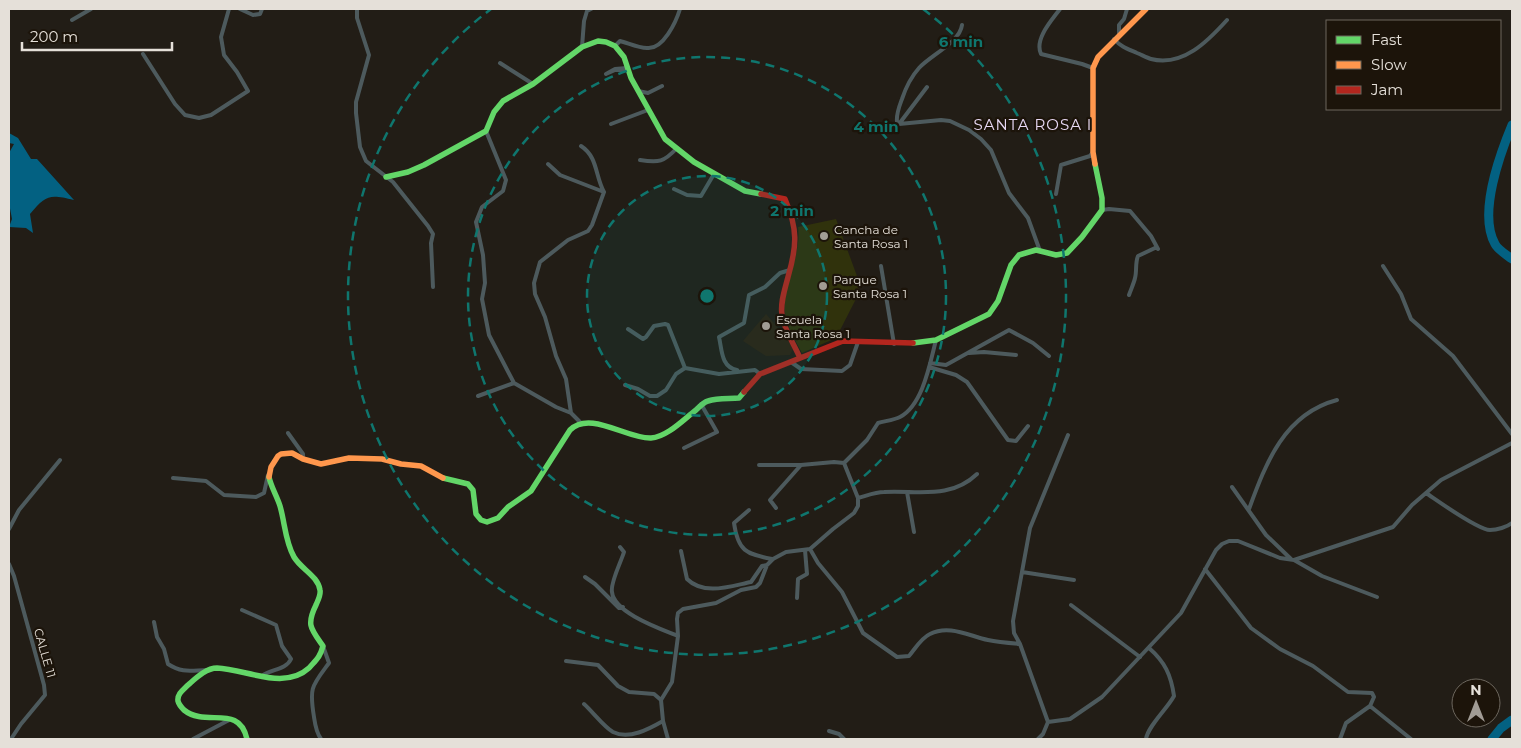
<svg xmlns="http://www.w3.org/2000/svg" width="1521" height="748" font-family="Montserrat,sans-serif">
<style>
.built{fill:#2d2213}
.green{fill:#30320c}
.water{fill:#036182}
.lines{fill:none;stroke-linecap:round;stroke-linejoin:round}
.river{stroke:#036182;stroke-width:9}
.street{stroke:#4d5a5d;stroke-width:4}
.fast{stroke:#63d668;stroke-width:5.5}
.slow{stroke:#ff974d;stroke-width:5.5}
.jam{stroke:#b3261e;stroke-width:5.5}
.ring{fill:none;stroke:#0f766e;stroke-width:2.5;stroke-dasharray:9 6}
.poi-dot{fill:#a19c95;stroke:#1c140a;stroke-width:2}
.labels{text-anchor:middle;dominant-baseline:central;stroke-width:4.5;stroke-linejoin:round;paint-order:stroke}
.poi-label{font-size:12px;fill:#e5e0d9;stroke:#1c140a;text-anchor:start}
.street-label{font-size:12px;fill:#e5e0d9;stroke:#1c140a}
.quarter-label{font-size:15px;letter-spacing:1px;fill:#e9daf6;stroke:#1c140a}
.centre{fill:#0f766e;stroke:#1c140a;stroke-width:2.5}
.ring-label{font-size:15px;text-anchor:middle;font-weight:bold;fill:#0f766e;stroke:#1c140a;stroke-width:4.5;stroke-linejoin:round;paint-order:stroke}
</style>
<rect width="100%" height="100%" fill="#221d16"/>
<path class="built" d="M766,314L787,338L793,349L790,355L766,356L743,341Z"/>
<path class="green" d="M836,219L857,276L859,289L857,297L836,338L802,353C796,341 787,327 785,313C781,288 802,255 798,227Z"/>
<path class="water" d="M9,133L18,138L31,159H37L74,200C49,194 46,195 30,214L33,233L26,228L9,227L12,219L9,203V153L14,144L9,143Z"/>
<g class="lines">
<path class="river" d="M1512,125C1500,154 1478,214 1495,244C1498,250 1507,255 1512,259
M1492,739L1501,728L1512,720"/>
<path class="street" d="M240,9L253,15L260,14L262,9
M357,9V18L369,55L356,102V113L360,147L366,161L393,182L428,226L433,234L431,243L433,287
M1060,9C1052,20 1034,39 1041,54L1082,64L1093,68
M72,20L91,9
M962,25C960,42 931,55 919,68C910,78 906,87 902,99C899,107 896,114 897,122L899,124L941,120L950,121L969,130L981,139L991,150L1009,193L1028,218L1040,251
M1119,34V25L1124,19L1127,9
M1114,39C1121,47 1128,49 1137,53C1142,55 1147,58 1151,59C1183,67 1208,41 1227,20
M615,46L620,41C628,43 638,48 647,48C663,50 676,22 680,9
M582,47L584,21L587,11L591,9
M143,54L175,104L185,115L199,118L211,115L248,91L237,72L224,55L221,37L229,9
M500,63L533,84
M627,68L615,69L606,74L615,70H628
M638,91L648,93L662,86
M611,124L648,110
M899,124L927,87
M486,131L506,180L503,191L482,207L476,222L483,255L485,283L482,299L489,335L514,383L556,407L571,413L581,423
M581,146C598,157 595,176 604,192
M640,160C659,163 664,162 677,148
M548,164L560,175L604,192L592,225L588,231L568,240L540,262L534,283L535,294L545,317L556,356L566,379L571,413
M674,189L687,195L701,196L714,174
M1056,194L1061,165L1090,156L1093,152
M1102,210L1109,209L1130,211L1151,236L1158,249
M881,266L894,344
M1383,266L1401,294L1411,319L1453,356L1512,434
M1129,295C1131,289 1134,283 1135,278C1137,271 1135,263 1138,256L1157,247
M628,329L643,339L646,337L654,326L665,324L668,325L685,368
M969,353L984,352L1016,355
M791,362L801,369L842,371L850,365L858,342
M930,363L946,365L1009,330L1033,343L1049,356
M929,367L956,375L967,382L1008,440L1016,441L1028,426
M737,370C721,367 722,350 719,337L744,323L749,295L765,287L780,273L790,270
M625,385L638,389L650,396H657L666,390L676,374L685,368L719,374L755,370L760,374
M478,396L514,383
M288,433L303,454V459
M684,448L717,432L701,404
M759,465H801L834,462L844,463
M173,478L206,481L224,495L256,497L264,493L268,475
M1232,487L1266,535L1291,559
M907,492L914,532
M1426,493C1438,501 1478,530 1490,530C1497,530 1507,527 1512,523
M858,498C866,496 875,492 884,492C917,490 950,500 977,474
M776,508L770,500L801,465
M1249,509C1266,463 1284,414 1337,400
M749,510L734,523C738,551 746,554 772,559
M9,529L19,510L60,460
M620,547L624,552C621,562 610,583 612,592C614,613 661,629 678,636
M810,549L818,563L842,592L863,633L897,657L909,656C915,649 921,638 930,634C949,624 969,636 988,640C998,642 1009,643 1020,644
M681,551L687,579C704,596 731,586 751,582L762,566L767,565
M1294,560L1393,527L1412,505L1441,480L1512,443
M9,564L14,576L44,685L45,695L21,724L11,739
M1205,569L1251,628L1280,649L1313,666L1348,692L1372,693L1374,697L1370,706L1346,723L1340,739
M1022,572L1074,580
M585,577L595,584L619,608L623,607
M797,598L798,579L807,574L805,550
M1071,605L1140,657
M242,610L276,625L282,646L291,659C286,670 271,669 262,676
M154,622L157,637L164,649L168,664C183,674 192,670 209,670
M566,661L598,665L618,686L629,692L654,694L661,700
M584,704C592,711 604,727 613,732C629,740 649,729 663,721
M1370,706L1411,739
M1048,722L1070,719L1102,697L1181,613L1216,550L1222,544L1229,541H1238L1280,558L1294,560L1322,576L1377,597
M829,731L839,734L844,739
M193,739L231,719
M321,739C316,732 315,724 314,717C309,687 312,686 329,663L323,646
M668,739L663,721L661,700L672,682L678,636L677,619L678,613L683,609L716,603L741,590L756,587L760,583L767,565L773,559L786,552L810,549L833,529L854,513L858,506V498L844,463L867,440L878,423C885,421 894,420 900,417C923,405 930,363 936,340
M1038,739L1043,734L1048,722L1020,644L1014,633L1013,621L1030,528L1068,435
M1146,739C1148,726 1167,709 1174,696C1171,675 1165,662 1149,648"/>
<path class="fast" d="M386,177L408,172L424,165L486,131L494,112L503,101L533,84L582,47L598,41L606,42L615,46L624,57L631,78L665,139L694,162L745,191L761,194
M913,343L936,340L989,314L998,301L1011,265L1019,255L1036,250L1056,255L1067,253L1082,237L1102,210V198L1095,164
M443,478L468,484L473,490L476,514L481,520L487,522L498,518L508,507L531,491L570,430C590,410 627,439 651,438C667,437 684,419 696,410C699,407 704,402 708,401C718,398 729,399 739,398L744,392
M247,739C239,703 206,728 184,710C181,707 179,705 178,701C177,694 183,690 188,685C195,679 206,668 217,668C246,669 284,691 309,668C317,659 320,657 323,646C311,629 306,625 316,605C318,600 321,595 320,590C318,576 301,569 294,557C285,541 285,523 280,506C277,496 271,487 269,477"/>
<path class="slow" d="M1095,164L1093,152V68L1098,57L1146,9
M269,477L271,467L278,456L281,454L292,453L303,459L321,464L349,458L382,459L401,464L421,466L443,478"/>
<path class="jam" d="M761,194L785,199C798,229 797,246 788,277C785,289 780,303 782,315C784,330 794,344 800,358
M744,392L760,374L843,341L913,343"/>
</g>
<circle cx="707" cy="296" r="120" fill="#0f766e" fill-opacity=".12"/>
<g class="ring">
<circle cx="707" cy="296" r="120"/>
<circle cx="707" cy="296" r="239"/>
<path d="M923 9A359 359 0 1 1 491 9"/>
</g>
<g class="poi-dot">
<circle cx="824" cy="236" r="5"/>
<circle cx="823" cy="286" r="5"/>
<circle cx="766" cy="326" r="5"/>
</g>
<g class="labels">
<g class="poi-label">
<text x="834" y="229">Cancha de<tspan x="834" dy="14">Santa Rosa 1</tspan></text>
<text x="833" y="279">Parque<tspan x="833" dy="14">Santa Rosa 1</tspan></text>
<text x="776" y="319">Escuela<tspan x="776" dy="14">Santa Rosa 1</tspan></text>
</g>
<g class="street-label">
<text transform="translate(45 653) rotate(74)">CALLE 11</text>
</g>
<g class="quarter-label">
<text x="1033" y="124">SANTA ROSA I</text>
</g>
</g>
<circle cx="707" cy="296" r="8" class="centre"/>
<g class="ring-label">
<text x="961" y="47">6 min</text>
<text x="876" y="132">4 min</text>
<text x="792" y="216">2 min</text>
</g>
<rect width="1521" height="748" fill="none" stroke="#e5e0d9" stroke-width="20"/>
<rect x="1326" y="20" width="175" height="90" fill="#1c140a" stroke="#6c665d"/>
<rect x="1336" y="36" width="25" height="8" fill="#63d668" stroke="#6c665d"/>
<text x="1371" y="45" font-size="15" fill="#e5e0d9">Fast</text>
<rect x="1336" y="61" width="25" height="8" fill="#ff974d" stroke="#6c665d"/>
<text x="1371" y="70" font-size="15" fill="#e5e0d9">Slow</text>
<rect x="1336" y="86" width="25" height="8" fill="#b3261e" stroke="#6c665d"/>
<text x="1371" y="95" font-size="15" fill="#e5e0d9">Jam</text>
<g transform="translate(1476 703)"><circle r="24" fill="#1c140a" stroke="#6c665d"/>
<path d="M0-4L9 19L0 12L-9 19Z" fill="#a19c95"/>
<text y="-8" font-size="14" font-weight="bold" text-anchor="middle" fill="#e5e0d9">N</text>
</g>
<path d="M22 42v8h150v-8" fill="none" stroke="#e5e0d9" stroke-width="2.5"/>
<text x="30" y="42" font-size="15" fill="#e5e0d9" stroke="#1c140a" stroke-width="4" paint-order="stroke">200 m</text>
</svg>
